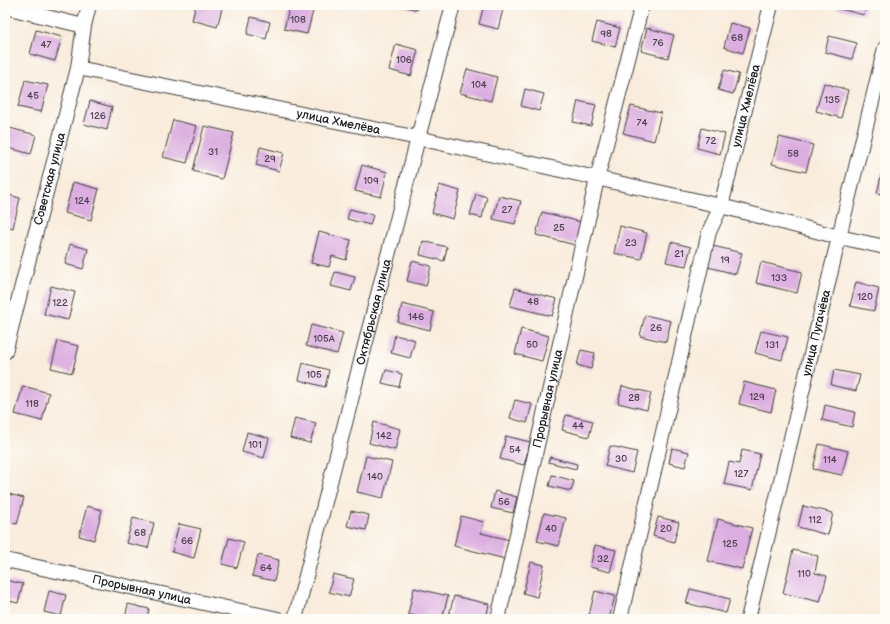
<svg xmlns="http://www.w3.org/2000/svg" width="890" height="624" font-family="'Balsamiq Sans',sans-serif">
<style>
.building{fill:#dbade0}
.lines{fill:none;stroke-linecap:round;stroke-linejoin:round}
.street-casing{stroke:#3d3b39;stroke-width:16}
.street{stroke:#fff;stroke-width:14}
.labels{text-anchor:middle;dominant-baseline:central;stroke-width:3;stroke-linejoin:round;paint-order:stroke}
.number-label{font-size:10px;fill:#4c404d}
.street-label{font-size:12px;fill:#1c1c1c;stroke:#fdfcf7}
</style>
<rect width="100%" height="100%" fill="#fdfcf7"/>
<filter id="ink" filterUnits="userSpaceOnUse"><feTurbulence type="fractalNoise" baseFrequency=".025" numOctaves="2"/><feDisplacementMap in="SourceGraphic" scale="8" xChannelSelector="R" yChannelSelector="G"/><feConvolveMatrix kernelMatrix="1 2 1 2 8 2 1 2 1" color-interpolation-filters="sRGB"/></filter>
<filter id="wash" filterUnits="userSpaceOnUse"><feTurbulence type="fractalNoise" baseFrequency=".012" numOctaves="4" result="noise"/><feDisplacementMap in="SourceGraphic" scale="16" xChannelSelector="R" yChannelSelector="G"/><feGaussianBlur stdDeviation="0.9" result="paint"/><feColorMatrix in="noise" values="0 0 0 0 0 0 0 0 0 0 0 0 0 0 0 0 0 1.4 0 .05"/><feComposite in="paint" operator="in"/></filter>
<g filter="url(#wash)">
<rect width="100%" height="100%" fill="#f9ecdc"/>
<g id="blocks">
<path class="building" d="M196,5H223L217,27L192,20Z
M290,5L313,11L307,34L284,29Z
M399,5H419L417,10Z
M484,5H504L498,29L479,24Z
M603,5H621L619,10Z
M836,5H866L864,15L836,8Z
M251,17L270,22L266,39L247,34Z
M597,22L620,28L615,47L592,41Z
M730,23L750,28L743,53L724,47Z
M647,28L674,35L668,58L641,51Z
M36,30L62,37L55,61L30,54Z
M829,36L857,43L852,59L825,52Z
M396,44L418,50L411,76L389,70Z
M467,69L497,77L491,101L460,93Z
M724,70L739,74L733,94L718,90Z
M25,80L48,85L41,112L18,107Z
M824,83L848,90L841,118L816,111Z
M525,89L544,94L539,111L521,106Z
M90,101L112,107L107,130L84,124Z
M578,101L596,105L591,126L573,122Z
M631,106L661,113L654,141L623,133Z
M173,120L197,126L187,163L163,157Z
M204,126L234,133L222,179L193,171Z
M6,127L36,135L31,154L5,147Z
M702,128L725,134L720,154L697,148Z
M779,137L813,145L806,172L772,164Z
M260,147L284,153L279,171L256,165Z
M362,165L387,172L381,197L355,191Z
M882,172L885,173V195L877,193Z
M73,182L99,189L91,220L65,213Z
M439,185L460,191L453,219L432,213Z
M5,194L20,198L13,228L5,226Z
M476,194L487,197L482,218L470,215Z
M499,196L521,201L515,224L493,219Z
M350,209L373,215L370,225L347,219Z
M542,212L581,222L575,245L536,235Z
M620,226L647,233L641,259L614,253Z
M319,232L351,240L346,260L332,256L329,267L311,263Z
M423,241L447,247L444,261L420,255Z
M671,242L691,247L686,266L666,262Z
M70,244L88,249L83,269L65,264Z
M713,246L742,253L736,274L708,267Z
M412,261L431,266L426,286L407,281Z
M761,262L802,272L797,293L756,283Z
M335,272L355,277L351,291L331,286Z
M856,282L879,288L874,311L850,306Z
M51,286L75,292L68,320L44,314Z
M515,288L557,299L552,316L510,306Z
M402,304L434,312L430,330L398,322Z
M645,315L671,321L666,342L640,336Z
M311,325L343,333L337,354L306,346Z
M521,329L549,336L542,361L515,354Z
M761,331L788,337L782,360L755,353Z
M395,335L415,340L410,358L391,353Z
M58,341L79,346L72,373L51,368Z
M581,350L595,353L591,369L577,365Z
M303,363L329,370L325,387L299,380Z
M386,370L402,374L399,387L382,383Z
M834,370L860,375L856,391L831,385Z
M744,382L776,390L771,412L739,404Z
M23,386L49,393L42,421L15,414Z
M622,386L651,393L647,410L618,403Z
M515,400L532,404L527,423L510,418Z
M825,405L855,412L852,427L822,420Z
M566,415L593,421L589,437L562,430Z
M295,418L316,423L310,443L290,438Z
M374,422L400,429L395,450L369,443Z
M247,432L269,438L264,458L242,452Z
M506,436L530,442L524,465L500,459Z
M819,444L848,451L842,475L813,469Z
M610,446L637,452L632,473L605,466Z
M672,448L689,452L685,467L669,463Z
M742,450L760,454L752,490L724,484L729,462L739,464Z
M366,456L392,462L383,498L357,492Z
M550,457L577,464L576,469L548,462Z
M552,475L574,481L571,491L549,486Z
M495,491L517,497L513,513L491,508Z
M5,493L24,498L17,524L5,521Z
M87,506L102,510L94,540L79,536Z
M803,506L833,513L828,535L798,527Z
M351,511L369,515L366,530L347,526Z
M544,513L566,518L559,546L537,541Z
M461,516L484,522L481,533L510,540L505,559L454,546Z
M658,517L679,522L674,542L653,536Z
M133,518L154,523L148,548L126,543Z
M718,519L752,528L742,569L708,561Z
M179,524L201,529L194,558L172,552Z
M229,538L244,542L237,568L222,564Z
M595,545L616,550L610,572L590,567Z
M793,550L818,556L815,573L827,576L820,602L783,593Z
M258,555L279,560L274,581L252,576Z
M531,562L544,565L537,597L523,593Z
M333,574L354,579L349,597L329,592Z
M5,580L23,584L18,603L5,600Z
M414,588L448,596L442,619H430L408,614Z
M690,589L730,599L726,613L686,603Z
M49,591L66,595L61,616L44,612Z
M595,591L615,596L609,619H588Z
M454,596L489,604L486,619H448Z
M128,604L149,609L147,619H125Z"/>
</g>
</g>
<g filter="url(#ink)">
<use href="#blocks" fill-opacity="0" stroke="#3d3b39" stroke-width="1"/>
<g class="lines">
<defs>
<g id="street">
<path d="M5,7L84,26"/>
<path id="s1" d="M78,68L418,138L721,206L839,237L885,247"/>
<path id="s2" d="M5,352L78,68L84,26L89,5"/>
<path id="s3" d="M5,560L278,619"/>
<path id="s4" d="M295,619L418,138L453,5"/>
<path id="s5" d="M498,619L597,179L642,5"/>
<path id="s6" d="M620,619L709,232L721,206L771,5"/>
<path id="s7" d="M748,619L839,237L885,48"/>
</g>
</defs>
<use href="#street" class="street-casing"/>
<use href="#street" class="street"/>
</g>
</g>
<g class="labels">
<g class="number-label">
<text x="298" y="20">108</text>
<text x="606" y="34">98</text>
<text x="737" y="38">68</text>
<text x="658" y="43">76</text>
<text x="46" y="45">47</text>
<text x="404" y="60">106</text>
<text x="479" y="85">104</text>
<text x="33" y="96">45</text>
<text x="832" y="100">135</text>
<text x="98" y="116">126</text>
<text x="642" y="123">74</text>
<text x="711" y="141">72</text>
<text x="213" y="152">31</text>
<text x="793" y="154">58</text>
<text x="270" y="159">29</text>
<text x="371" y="181">109</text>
<text x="82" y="201">124</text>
<text x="507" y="210">27</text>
<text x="559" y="228">25</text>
<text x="631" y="243">23</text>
<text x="679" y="254">21</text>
<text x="725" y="260">19</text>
<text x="779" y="278">133</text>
<text x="865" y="297">120</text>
<text x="533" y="302">48</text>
<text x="60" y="303">122</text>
<text x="416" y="317">146</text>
<text x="656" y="328">26</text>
<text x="324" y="339">105А</text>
<text x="532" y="345">50</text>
<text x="772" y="345">131</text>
<text x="314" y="375">105</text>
<text x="757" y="397">129</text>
<text x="634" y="398">28</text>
<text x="32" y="404">118</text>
<text x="578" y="426">44</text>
<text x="384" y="436">142</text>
<text x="255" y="445">101</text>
<text x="515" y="450">54</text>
<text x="621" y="459">30</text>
<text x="830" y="460">114</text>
<text x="741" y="474">127</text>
<text x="375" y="477">140</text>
<text x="504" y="502">56</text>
<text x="815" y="520">112</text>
<text x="551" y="529">40</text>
<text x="666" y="529">20</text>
<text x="140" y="533">68</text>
<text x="187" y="541">66</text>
<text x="730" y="544">125</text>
<text x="603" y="559">32</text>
<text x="266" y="568">64</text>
<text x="804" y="574">110</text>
</g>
<g class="street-label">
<text stroke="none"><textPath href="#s6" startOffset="529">улица Хмелёва</textPath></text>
<text stroke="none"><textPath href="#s1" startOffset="266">улица Хмелёва</textPath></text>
<text stroke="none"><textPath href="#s2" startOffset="179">Советская улица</textPath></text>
<text stroke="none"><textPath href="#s4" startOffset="317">Октябрьская улица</textPath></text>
<text stroke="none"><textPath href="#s7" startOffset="294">улица Пугачёва</textPath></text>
<text stroke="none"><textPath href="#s5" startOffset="226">Прорывная улица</textPath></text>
<text stroke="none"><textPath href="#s3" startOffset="140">Прорывная улица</textPath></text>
</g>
</g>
<rect width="890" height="624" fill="none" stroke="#fdfcf7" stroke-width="20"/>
</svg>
